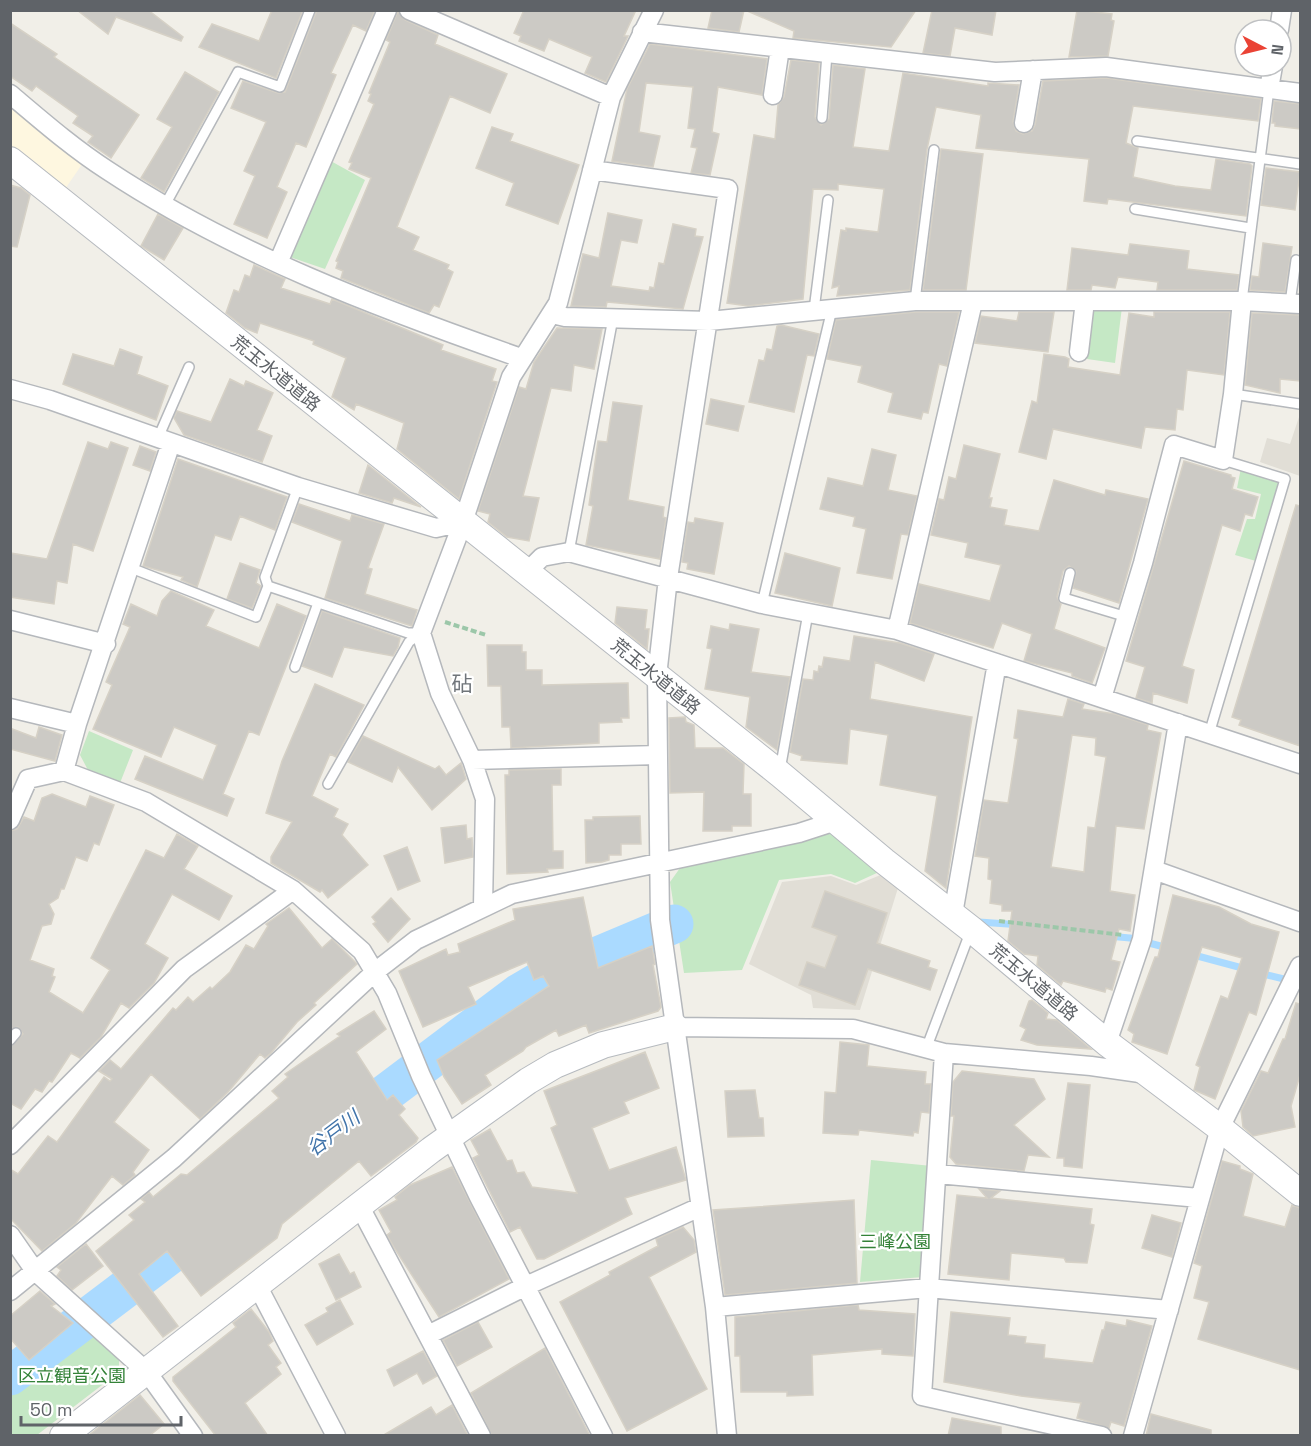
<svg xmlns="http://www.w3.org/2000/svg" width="1311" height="1446" font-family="'Space Grotesk','Noto Sans JP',sans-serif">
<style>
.commercial{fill:#fef7e0}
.education{fill:#e1ded6}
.green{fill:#c5e8c5}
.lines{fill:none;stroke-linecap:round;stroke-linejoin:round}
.stream{stroke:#aadaff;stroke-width:7}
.river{stroke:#aadaff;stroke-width:39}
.building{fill:#cccac5;stroke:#d6d1c6;stroke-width:1.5;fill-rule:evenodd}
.lane-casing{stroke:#b5b8bc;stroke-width:12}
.street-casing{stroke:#b5b8bc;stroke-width:21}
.secondary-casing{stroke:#b6babf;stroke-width:28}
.path{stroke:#9cc7a9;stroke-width:4;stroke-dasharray:6 3;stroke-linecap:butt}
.lane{stroke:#fff;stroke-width:9}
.street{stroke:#fff;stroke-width:18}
.secondary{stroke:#fff;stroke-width:26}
.labels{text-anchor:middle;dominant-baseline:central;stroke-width:4.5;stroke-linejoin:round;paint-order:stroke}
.street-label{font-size:18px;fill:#5f6368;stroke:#fff}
.park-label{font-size:18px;fill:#348238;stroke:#fff}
.water-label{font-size:20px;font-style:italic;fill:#4174aa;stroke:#fff}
.quarter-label{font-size:21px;fill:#70757a;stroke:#fff}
</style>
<rect width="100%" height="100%" fill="#f1efe8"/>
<path class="commercial" d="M10,102L85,160L63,192L11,151Z"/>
<path class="education" d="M1300,414V476L1260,462L1267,438L1290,444Z
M883,874L898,888L860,1010L813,1008L811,995L749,964L782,882L831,876L856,885Z"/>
<path class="green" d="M329,160L365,180L325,269L287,256Z
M1102,305L1122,307L1115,363L1087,359L1092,312Z
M1241,468L1281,481L1256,561L1235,555L1247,519H1255L1261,494L1237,488Z
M89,731L133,750L120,783L88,770L80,755Z
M823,834H832L879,872L855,883L831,874L779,880L742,970L684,973L670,882L680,868Z
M871,1160L932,1166L923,1277L860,1282Z
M87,1331L119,1359V1372L37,1435L11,1436V1392Z"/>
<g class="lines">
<path class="stream" d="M979,922L1020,925
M1108,936L1130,938L1168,948
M1190,954L1246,969
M1259,973L1292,981"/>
<path class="river" d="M341,1127L519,993L543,979L674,924
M10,1376L212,1223"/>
</g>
<path class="building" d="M77,10H148L183,37L181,41L116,17L108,34Z
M272,10H303L276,78L199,47L212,24L259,41Z
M317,10H375L366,31L353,25L331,73L336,75L306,147L296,143L277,187L287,192L267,238L234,224L255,176L244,171L266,122L231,108L243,81L278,93L285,92Z
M524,10H636L624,36H628L606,82L585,73L592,57L549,39L544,51L519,41L521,36L514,33Z
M712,10H744L739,32L708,28Z
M745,10H916L891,47L793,38L794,31Z
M932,10H996L992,35L955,28L950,56L923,53Z
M1077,10L1112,14L1111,20L1114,21L1108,56L1069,57Z
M398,11L405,20L438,35L435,44L507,74L490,113L450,96L397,227L419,237L413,250L449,265L447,269L453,272L439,307L434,305L429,313L341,278L343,271L336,268L338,262L336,261L371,178L349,169L352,163L349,162L374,104L368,101L371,94L369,93L390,42L386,40Z
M10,23L57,54L54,57L139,115L111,158L88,142L93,136L73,123L78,116L36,86L32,91L10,76Z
M650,44L767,59L762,95L718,87L712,132L719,134L710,175L691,173L697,148L691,147L695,129L688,128L693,87L646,83L639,132L660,136L653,167L612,161L627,89Z
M791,60L819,63L815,117L821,125L829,119L833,65L865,69L853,147L889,151L903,73L988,86V83L1019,85L1013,122L1016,131L1023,134L1032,131L1035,125L1043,81L1106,78L1261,99L1258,121L1133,106L1126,143L1138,148L1133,177L1175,186L1211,190L1216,159L1250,164L1252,166L1246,216L1108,199L1107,204L1084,201L1089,159L976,148L981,115L936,107L927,149L910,290L837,296L839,286L832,288L841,230L846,231V228L878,232L884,189L838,184V190L813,189L803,299L748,306L727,303L754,135L775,139L778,105L784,97Z
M185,72L219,92L164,192L141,178L172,127L157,119Z
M1274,101L1300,104V129L1275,126V123H1272Z
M492,127L513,134L510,141L579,165L558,224L506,205L514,183L476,168Z
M941,149L983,154L966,290H923Z
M1266,168L1300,172L1295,210L1261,205Z
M10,185L21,188L30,195L17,247L10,246Z
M608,213L642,220L637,243L621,240L611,286L649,291L650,287L654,288L659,263L664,264L673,224L696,229L695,236L703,237L683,309L607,302L606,307L571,306L583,254L599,258Z
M158,214L183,228L164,260L141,246Z
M1263,243L1292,247L1285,292L1250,290L1252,276L1259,277Z
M1130,244L1189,251L1187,269L1239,275L1237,290H1157L1158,282L1118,277L1115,288L1092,285L1091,290H1067L1072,248L1128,255Z
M254,265L285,279L281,288L330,304L332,299L443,345L441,350L496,369L492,381L497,382L459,499L397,449L404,423L356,404L354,410L332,397L346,358L313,344L314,341L260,323L257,333L245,328L226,313L234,290L239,292L245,275L250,277Z
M916,312H959L947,366L939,364L928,413L923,412L921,419L888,412L893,393L858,382L862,366L827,359L836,320Z
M1019,312H1054L1048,352L975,343L981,316L1017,321Z
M1154,312H1230L1224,375L1187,370L1183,410L1177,409L1175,430L1145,427L1141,448L1053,429L1046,459L1019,452L1032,401L1037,403L1044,354L1065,357L1069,359L1068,367L1120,375L1129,313L1154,317Z
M1252,313L1300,315V381L1280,379V393L1245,385Z
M781,325L819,334L814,356L807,355L794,412L749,402L759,360L764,361L767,349L772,350L777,326Z
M557,328L602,329L594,369L574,365L571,391L551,388L523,496L539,498L529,541L507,537L488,522L490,514L478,511L519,387L526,389L534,362Z
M120,349L142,357L137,374L168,386L156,420L63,384L73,354L114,366Z
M230,379L244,386L246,381L273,393L257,430L272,436L262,462L184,435L174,418L177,411L211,422Z
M711,399L744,406L738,431L706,424Z
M613,402L642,406L628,500L664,507L663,517L666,518L660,559L586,545L593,506L589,505L598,441L607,442Z
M88,442L108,449L111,442L128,448L93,551L73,544L67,583L57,581L54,604L10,597V553L47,559Z
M964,445L1000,454L989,498H992L990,507L1007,510L1004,525L1039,531L1054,480L1105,495L1106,490L1148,499L1119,603L1073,588L1076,571L1069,566L1063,571L1057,597L1061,604L1054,629L1105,648L1092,683L1072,676V673L1024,661L1032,634L1002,623L993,648L910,623L919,584L990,601L1001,565L965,557L968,543L931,535L939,499L944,500L949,477L956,479Z
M140,446L156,452L150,471L133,465Z
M872,449L896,455L888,490L917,496L908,535L901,534L892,579L857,573L866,529L853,526L855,517L820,509L828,478L863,486Z
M178,459L287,497L275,530L240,516L231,540L215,535L197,587L181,580L183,577L143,566Z
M1184,461L1231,475V477L1235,478L1232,489L1258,497L1252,516L1245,514L1240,531L1222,525L1182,666L1194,670L1187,703L1153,693L1152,703L1136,698L1145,667L1126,661Z
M368,465L421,507L394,498L392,503L359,493Z
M299,504L350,521L352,515L384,524L368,568L372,569L365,594L417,610L412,626L325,598L342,541L292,522Z
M1296,505L1300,506V746L1239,725L1241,720L1232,717Z
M695,518L723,523L714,574L687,569L688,563L682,562L688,522L694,523Z
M785,553L840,568L832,606L775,593Z
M240,563L260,570L256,583L261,586L252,608L227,599Z
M171,591L214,610L206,626L259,648L277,604L306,616L259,735L249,731L223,794L234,799L227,816L135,779L145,756L203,780L217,745L174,727L161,757L93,729L112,685L106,682L130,627L123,624L131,604L157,616L162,601Z
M617,607L647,610L645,629H649L647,649L615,623Z
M322,611L400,638L398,647L393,656L344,647L332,677L302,666Z
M730,624L759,629L751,672L790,677L777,750L746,727L750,697L705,689L712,649L707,648L711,626L729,630Z
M854,636L900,643L934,654L924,681L875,662L870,699L972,717L946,888L925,871L937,796L880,785L888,735L850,729L847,764L801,760L802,756L790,752L803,679L813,680L814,671L818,672L819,666L822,667L824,657L850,661Z
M487,645H522V652H526V670H542V685L628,683L629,718H621L622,722L599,723V743L511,748L510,727H502L501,686H488Z
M315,684L364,705L336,757L330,754L312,796L338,809L334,817L348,824L342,835L368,865L328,898L322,890L320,892L271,863V857L292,822L266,813L282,761Z
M1068,699L1084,704L1082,709L1115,714L1148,725L1147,730L1161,733L1144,829L1116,826L1110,891L1135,895L1130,931L1119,929L1111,960L1120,962L1112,990L1106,988L1105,992L1063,981L1061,985L1037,965L1038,956L1024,954L1008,941L1012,911H1002V905L990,903L992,880L988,879L989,858L975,856L984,800L1008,803L1018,739L1014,738L1018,710L1063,717ZM1072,735L1096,738L1095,755L1106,757L1095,828L1088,827L1084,872L1051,867Z
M685,717L686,722L694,725L695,748H723L744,764L743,794H751V826H732V831H703L704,792L670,793L669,718Z
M39,727L62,735L55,761L10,749V728L36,738Z
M363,736L435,769L439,766L446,775L461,763L466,779L432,810L398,767L392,782L348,762Z
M561,769V785H552L553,851H563V868L547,869L548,872L507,874L505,775H509V770Z
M52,794L86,807L90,796L114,805L99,845L94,843L87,861L76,857L64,889H61L58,898L49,904L54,914L51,924L42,926L30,960L54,969L52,976L55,977L49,992L83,1013L110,970L91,958L146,850L164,858L177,834L198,846L184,869L232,896L219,920L172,894L145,944L168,958L154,983L129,1008L121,1003L101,1037L80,1058L71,1053L52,1082L49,1081L42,1092L35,1089L21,1109L10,1103V1047L23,1034L18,1027L10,1029V831L17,829L24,817L34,821L42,798Z
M640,816L641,844H621V855H609V860L602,862L586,863L585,820H593V817Z
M466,825L467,839L472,838L473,857L445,863L441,828Z
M407,847L420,881L398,890L384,856Z
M825,891L887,913L877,943L930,961L928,967L937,970L930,990L868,969L855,1005L799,985L807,962L825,968L837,936L812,927Z
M1173,895L1219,907L1251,924L1279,932L1256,1015L1249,1012L1215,1099L1194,1090L1200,1067L1196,1065L1221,996L1228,999L1242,958L1202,947L1167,1054L1132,1042L1134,1034L1128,1030L1155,957H1158Z
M583,897L598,968L652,946L655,964L653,965L661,1007L658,1011L589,1033L586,1025L559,1036L556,1030L526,1047L523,1051L485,1075L491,1085L462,1104L444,1077L437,1060L549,986L543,976L534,980L527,962L468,987L476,1004L423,1027L399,971L446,949L448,955L460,952L458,944L515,920L513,909Z
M391,898L410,919L388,942L373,924L376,922L372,917Z
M289,908L322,948L332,939L357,964L314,1003L316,1005L297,1022L271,1053L265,1058L260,1054L228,1092L200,1119L151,1074L114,1122L149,1150L133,1172L135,1175L123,1185L112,1176L76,1223L42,1251L10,1218V1169L18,1174L48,1136L57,1142L104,1077L110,1081L112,1079L99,1071L110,1060L121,1069L173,1008L176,1010L188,997L193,1002L210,987L212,989L230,972L246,945L254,949L268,926L266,924Z
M1032,1000L1048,1013L1046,1019L1057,1020L1091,1049L1037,1045L1021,1040L1026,1029L1020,1026L1029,1001Z
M1296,1003L1300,1004V1075L1291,1106L1295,1127L1253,1136L1243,1127L1241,1111L1261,1071L1268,1073L1283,1039H1285Z
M374,1011L386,1029L356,1052L387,1100L393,1095L405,1109L399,1115L418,1138L416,1142L371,1176L359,1161L282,1224L277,1238L201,1296L167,1251L139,1274L178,1326L163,1337L96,1251L134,1220L129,1215L145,1202L141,1199L149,1192L153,1197L181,1174L187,1175L279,1098L272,1091L288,1077L285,1074L340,1036L337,1034Z
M840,1042L869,1045L867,1066L926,1072L925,1084H931L929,1113L921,1112L918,1133L914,1132L913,1136L859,1130L858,1135L823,1133L825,1092L836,1093Z
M645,1052L659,1088L624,1102L629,1113L592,1128L609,1170L676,1147L686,1180L625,1198L632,1214L544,1259H537L520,1227L510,1232L473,1158L479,1155L471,1140L490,1129L507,1161L512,1160L517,1173L524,1172L532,1187L577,1193L551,1128L557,1125L544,1091Z
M962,1071L1034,1079L1045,1099L1014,1125L1049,1157L1028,1155L1024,1171L956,1164L950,1157L954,1116H951L953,1082Z
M1068,1083L1090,1085L1082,1168L1064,1166V1158H1057Z
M755,1090L759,1118H763L764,1136L728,1137L725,1091Z
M1222,1161L1240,1166V1169L1253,1174L1243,1216L1285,1227L1292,1205L1300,1208V1370L1198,1339L1209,1302L1194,1298L1202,1266L1194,1263Z
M452,1167L509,1279L439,1317L395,1249L387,1235L391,1232L379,1210L397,1200L395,1197L410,1185Z
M979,1189L1000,1191L991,1198L1092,1209L1090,1224L1094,1225L1087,1263L1066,1262L1064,1258L1011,1253L1009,1280L948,1274L957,1195L987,1198Z
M854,1200L857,1283L725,1295L713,1210Z
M1152,1215L1181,1223L1172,1257L1142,1248Z
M683,1227L694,1240L696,1252L649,1277L707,1389L627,1431L560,1302L610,1275L609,1272L658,1246L656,1239Z
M86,1244L103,1266L72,1290L57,1276L61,1270L57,1267Z
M339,1254L350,1274L354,1272L361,1287L336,1300L319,1264Z
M40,1291L55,1304L51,1306L73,1323L29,1360L10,1338V1316Z
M340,1300L353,1324L317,1345L305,1325L328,1312L326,1308Z
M858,1305L859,1310L915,1314L913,1356L882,1354V1349L812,1355L813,1395L787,1396V1392H741L740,1356H735V1317Z
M251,1309L269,1332L273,1341L268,1345L281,1363L276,1367L281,1374L245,1403L268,1436H216L173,1381V1377L236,1327L233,1323Z
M951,1312L1010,1318L1008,1335L1026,1337L1025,1343L1045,1345L1044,1358L1093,1363L1102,1330H1104L1106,1322L1126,1326L1127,1320L1152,1326L1124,1426L1111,1422L1109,1428L1077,1418L1081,1403L1021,1396L944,1382Z
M478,1322L492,1347L457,1366L443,1340Z
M545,1348L590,1436H492L471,1393Z
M423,1351L437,1376L423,1384L417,1373L394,1386L387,1370Z
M140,1395L164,1424L149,1436H88Z
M452,1405L468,1436H382L431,1407L436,1415Z
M1151,1414L1211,1430V1436H1146Z
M952,1418L1001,1427V1436H948Z"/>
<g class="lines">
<defs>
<path id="lane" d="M822,118L827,54
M1137,141L1300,164
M165,205L238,72L280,87L310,10
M1135,209L1250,228
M915,301L934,150
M1242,301L1269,89
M1290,303L1296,260
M814,310L828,200
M1233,394L1300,404
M158,438L189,367
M569,552L613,318
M131,568L256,617L268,586L265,577L298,487
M1070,573L1064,598L1127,617
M268,586L408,633H421
M762,604L832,309
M295,667L318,603
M1209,734L1285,479L1223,460
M780,770L808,613
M328,784L409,642L421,633
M10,1040L16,1033
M926,1049L971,930"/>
<path id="street" d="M409,10L611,97
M1279,30L1282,10
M642,32L995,72L1106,67L1300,93
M1269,89L1273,66
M10,94C42,121 73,148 107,170C234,254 378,308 521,358
M773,95L780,48
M1024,123L1033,70
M592,170L728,189L668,578L657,676L660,920L715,1307L727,1436
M278,263L387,10
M552,314L565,317L709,321L915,301H1242L1300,304
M1079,352L1085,301
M10,389L50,400L298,487L436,528L463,522
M527,572L542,557L569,552L762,604L897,630L1300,764
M10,620L106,644
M897,630L973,302
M1102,698L1143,563L1174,445L1223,460L1233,394L1242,301
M10,708L77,724
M472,760L658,755
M64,771L77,724L171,443
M10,820L28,779L64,771L146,802L293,890L362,951L387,993L421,1076L479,1197L603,1436
M1154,870L1300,922
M483,906L485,799L472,760L440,693L421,633L463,522L511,377L558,303L611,97L654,10
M953,914L997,663
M675,1027L853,1029L944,1053L1091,1066L1147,1074
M1107,1043L1142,939L1178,723
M944,1053L922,1396L1102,1436
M10,1145L184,969L293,890
M938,1174L1199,1198
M360,1207L481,1436
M10,1235L35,1271L147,1372L193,1436
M257,1285L336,1436
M10,1291L174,1158L376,971L416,940L512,894L799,833L836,821
M715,1307L928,1288L1169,1310
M428,1335L526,1286L700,1207
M1133,1436L1220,1128L1300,966"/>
<path id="secondary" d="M10,160L780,774L884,861L971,929L1107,1043L1220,1128L1300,1193
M63,1436L431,1150L528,1081L555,1065L603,1045L675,1027"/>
</defs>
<use href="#lane" class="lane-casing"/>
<use href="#street" class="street-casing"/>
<use href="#secondary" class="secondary-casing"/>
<path class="path" d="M445,622L486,635
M999,921L1123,935"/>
<use href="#lane" class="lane"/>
<use href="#street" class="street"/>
<use href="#secondary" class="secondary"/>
</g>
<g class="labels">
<g class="street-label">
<text transform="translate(276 373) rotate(39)">荒玉水道道路</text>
<text transform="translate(656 676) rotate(39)">荒玉水道道路</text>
<text transform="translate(1034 982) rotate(40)">荒玉水道道路</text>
</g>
<g class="park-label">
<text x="895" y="1241">三峰公園</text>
<text x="72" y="1375">区立観音公園</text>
</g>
<g class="water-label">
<text transform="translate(333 1133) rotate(-37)">谷戸川</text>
</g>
<g class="quarter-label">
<text x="462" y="683">砧</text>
</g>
</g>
<rect width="1311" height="1446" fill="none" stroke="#5f6368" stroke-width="24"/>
<g transform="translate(1263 48) rotate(97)"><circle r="28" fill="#ffffff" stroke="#bfc1c3" stroke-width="1.5"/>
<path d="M0-4.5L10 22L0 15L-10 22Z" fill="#ea4335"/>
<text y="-9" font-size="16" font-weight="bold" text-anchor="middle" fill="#5f6368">N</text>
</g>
<path d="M21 1416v9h160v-9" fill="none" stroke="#5f6368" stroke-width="3"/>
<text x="30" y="1416" font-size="18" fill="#5f6368" stroke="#ffffff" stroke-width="4.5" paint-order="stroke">50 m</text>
</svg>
